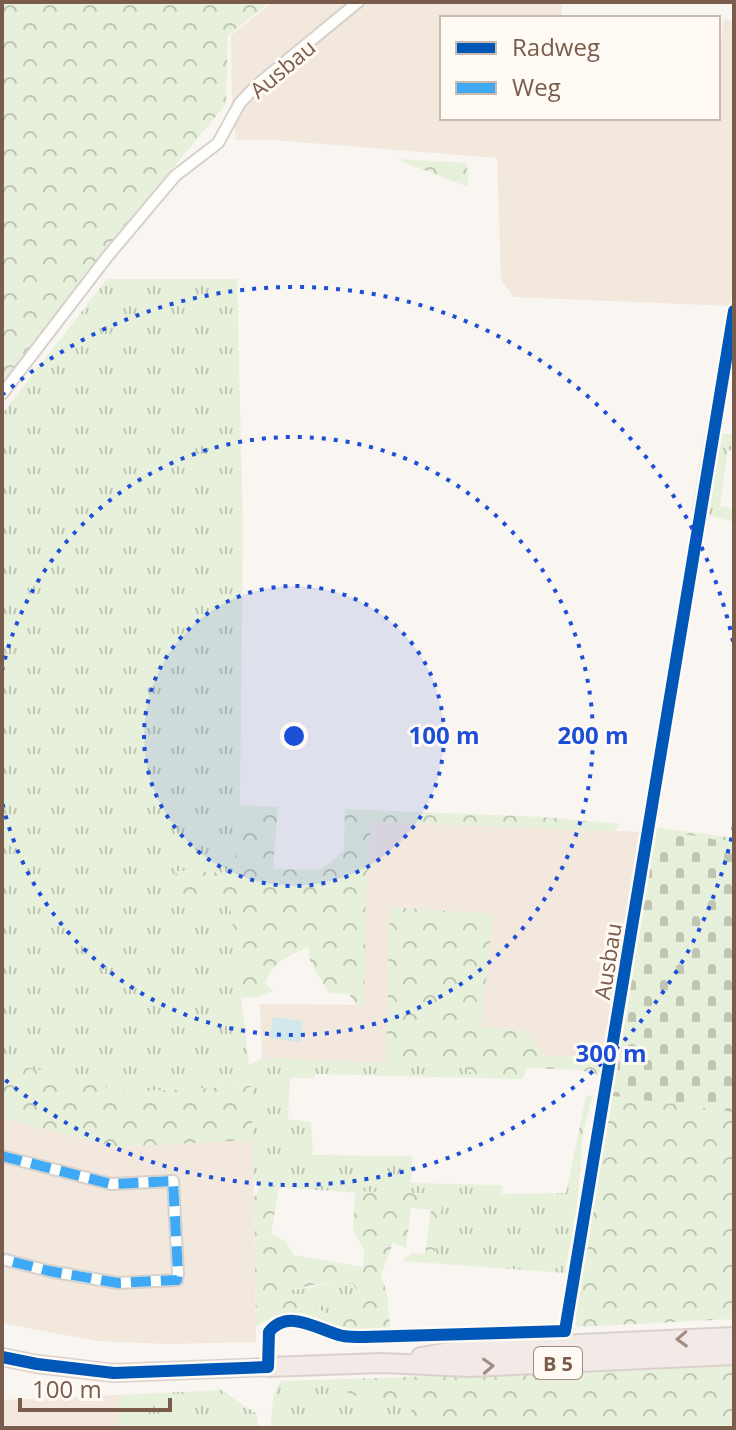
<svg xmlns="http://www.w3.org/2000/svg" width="736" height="1430" font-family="'Open Sans',sans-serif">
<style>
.residential{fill:#f2e8de}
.grass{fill:url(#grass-tufts)}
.forest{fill:url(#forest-crowns);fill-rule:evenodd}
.cemetery{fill:url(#cemetery-stones)}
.water{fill:#d0e8ea}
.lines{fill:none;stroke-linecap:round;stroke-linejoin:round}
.street-casing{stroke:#d7d1cb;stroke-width:14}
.primary-casing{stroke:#dad1cc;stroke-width:20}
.highway-casing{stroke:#dad1cc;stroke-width:22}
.street{stroke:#fefefd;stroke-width:10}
.primary{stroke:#f3eee8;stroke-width:16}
.highway{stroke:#f2eae7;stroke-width:18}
.quiet{stroke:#3fa9f5;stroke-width:10;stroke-dasharray:20 10;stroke-linecap:butt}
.cycleway-casing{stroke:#fffaf3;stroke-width:17}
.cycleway{stroke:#0057b8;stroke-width:12}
.oneway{stroke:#a48e83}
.ring{fill:none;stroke:#1d4ed8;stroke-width:4;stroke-dasharray:4 8}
.labels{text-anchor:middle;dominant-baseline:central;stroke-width:6;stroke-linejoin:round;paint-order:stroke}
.shield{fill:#fffaf3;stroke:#a28b7f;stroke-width:2}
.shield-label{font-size:20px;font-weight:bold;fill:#7a5c4d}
.street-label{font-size:22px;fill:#7a5c4d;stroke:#fffaf3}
.centre{fill:#1d4ed8;stroke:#fffaf3;stroke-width:4}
.ring-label{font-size:24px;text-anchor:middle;font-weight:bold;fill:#1d4ed8;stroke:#fffaf3;stroke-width:6;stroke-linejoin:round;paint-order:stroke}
</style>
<defs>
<pattern id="grass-tufts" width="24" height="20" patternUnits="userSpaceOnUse" patternTransform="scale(2)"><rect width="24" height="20" fill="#e7f0db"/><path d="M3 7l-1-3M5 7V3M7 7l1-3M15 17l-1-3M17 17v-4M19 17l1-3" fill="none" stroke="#c0c6b4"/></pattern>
<pattern id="forest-crowns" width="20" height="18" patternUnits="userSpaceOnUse" patternTransform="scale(2)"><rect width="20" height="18" fill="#e7f0db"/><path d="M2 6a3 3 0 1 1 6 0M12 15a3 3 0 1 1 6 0" fill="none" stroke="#c0c6b4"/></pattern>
<pattern id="cemetery-stones" width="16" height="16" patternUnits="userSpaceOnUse" patternTransform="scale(2)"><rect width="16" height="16" fill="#e7f0db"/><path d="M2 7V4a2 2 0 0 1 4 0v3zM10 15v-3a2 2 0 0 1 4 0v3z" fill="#c0c6b4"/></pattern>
</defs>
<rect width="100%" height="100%" fill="#f9f5f0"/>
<path class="residential" d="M273,2H561L562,18H442V118H718V61L724,19L734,21V283L730,306L513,297L501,279L497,158L273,140H236L232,103L231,35Z
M371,822L643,832L607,1057L544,1056L526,1031L481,1027L492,914L390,907L386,1063L262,1058L260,1004L364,1005L366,892Z
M2,1118L116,1147L253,1140L256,1342L168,1344L96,1341L2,1323Z
M120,1395L117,1428H2V1400Z"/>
<path class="grass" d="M107,279H237L243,530L240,805L234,873L177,871L230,902L249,1065L262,1058L464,1066L477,1078L315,1074L313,1078H290L288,1119L311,1122L313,1155L412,1156L411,1183L501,1185L502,1194L566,1193L586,1096L593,1095L583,1133L577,1206L565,1273L403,1261L411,1253L434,1255L444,1194L345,1192L260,1186L254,1180L250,1086L126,1092L2,1061V414Z
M705,431L734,435V451L728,450L720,506L734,509V522L691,511Z
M333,1281L353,1284L365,1301L357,1316L331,1315L310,1306L292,1302L285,1290L309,1288Z
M347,1379L348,1395L414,1402L405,1428H271C272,1413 271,1393 281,1381Z
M221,1390L257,1414L258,1428H117L120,1395Z"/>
<path class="forest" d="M2,2H271L228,35L226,104L101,254L2,385Z
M396,159L467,163L468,187Z
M240,805L278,807L273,869L321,870L344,851L345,809L542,817L620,824L614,831L371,822L366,892L364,1005L357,1006L349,994L329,993L310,961L308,947C288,957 272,961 265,984L273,991L259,997L241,998L230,902L173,900L176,871L234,873Z
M654,827L734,838V1319L576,1327V1299L634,945L690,955L657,939L636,935Z
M390,907L493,914L481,1027L526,1031L544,1056L607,1057L602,1077L581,1070L528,1068L522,1079L477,1078L464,1066L386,1063Z
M2,1061L126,1092L251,1086L253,1140L116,1147L2,1118Z
M260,1186L279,1188L271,1234L285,1241L294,1255L363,1267L364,1250L353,1230L355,1191L444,1194L434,1256L425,1255L431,1210L411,1208L406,1248L393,1243L381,1275L387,1293L390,1326C336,1353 305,1289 256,1327L254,1198ZM333,1281L353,1284L365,1301L357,1316L331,1315L310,1306L293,1302L285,1291Z
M734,1366V1428H405L414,1402L348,1395L347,1379Z"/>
<path class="cemetery" d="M656,829L734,843V1112L613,1096Z"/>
<path class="water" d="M273,1017L303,1021L300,1042L270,1038Z"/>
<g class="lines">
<defs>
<path id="street" d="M2,394L107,257L175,176L218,143L240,103L257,85L358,2
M2,1156L111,1184L173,1181L178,1273L177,1280L118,1283L49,1271L2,1259
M268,1367L269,1332C289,1307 319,1331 343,1336C350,1337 357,1337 364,1337L565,1331L734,311"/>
<path id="primary" d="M2,1357L37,1364L114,1373L268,1367"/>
<path id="highway" d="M421,1357L467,1349L734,1337
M268,1367L382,1363L469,1367L734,1355"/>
</defs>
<use href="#street" class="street-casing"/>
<use href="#primary" class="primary-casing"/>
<use href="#highway" class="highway-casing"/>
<use href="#street" class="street"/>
<use href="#primary" class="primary"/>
<use href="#highway" class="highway"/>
<path class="quiet" d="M2,1156L111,1184L173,1181L178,1273L177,1280L118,1283L49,1271L2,1259"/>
<defs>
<path id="cycleway" d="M2,1357L37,1364L114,1373L268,1367L269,1332C289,1307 319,1331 343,1336C350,1337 357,1337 364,1337L565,1331L734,311"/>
</defs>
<use href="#cycleway" class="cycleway-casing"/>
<use href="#cycleway" class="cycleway"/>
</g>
<defs><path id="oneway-chevron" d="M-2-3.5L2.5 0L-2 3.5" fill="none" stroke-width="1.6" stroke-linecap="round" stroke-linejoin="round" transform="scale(2)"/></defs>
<g class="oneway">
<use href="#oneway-chevron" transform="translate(682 1339) rotate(178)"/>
<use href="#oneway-chevron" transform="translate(488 1366) rotate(-3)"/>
</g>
<circle cx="294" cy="736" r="150" fill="#1d4ed8" fill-opacity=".12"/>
<g class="ring">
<circle cx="294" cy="736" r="150"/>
<path d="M2 671A299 299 0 1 1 2 801"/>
<path d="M734 826A449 449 0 0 1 2 1077M2 395A449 449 0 0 1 734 646"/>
</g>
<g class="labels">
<rect class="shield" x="534" y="1347" width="48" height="32" rx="6"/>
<g class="shield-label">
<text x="558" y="1363">B 5</text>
</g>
<g class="street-label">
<text transform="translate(282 68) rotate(-40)">Ausbau</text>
<text transform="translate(607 961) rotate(-81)">Ausbau</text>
</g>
</g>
<circle cx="294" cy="736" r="12" class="centre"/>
<g class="ring-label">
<text x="444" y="744">100 m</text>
<text x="593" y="744">200 m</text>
<text x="611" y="1062">300 m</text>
</g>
<rect width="736" height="1430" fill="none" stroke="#7a5c4d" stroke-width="8"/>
<rect x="440" y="16" width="280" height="104" fill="#fffaf3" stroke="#cabbb1" stroke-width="2"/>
<rect x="456" y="42" width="40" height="12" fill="#0057b8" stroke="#cabbb1" stroke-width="2"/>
<text x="512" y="56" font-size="24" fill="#7a5c4d">Radweg</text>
<rect x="456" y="82" width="40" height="12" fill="#3fa9f5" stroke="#cabbb1" stroke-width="2"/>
<text x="512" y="96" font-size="24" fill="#7a5c4d">Weg</text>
<path d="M20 1398v12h150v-12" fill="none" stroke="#7a5c4d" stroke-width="4"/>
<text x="32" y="1398" font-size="24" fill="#7a5c4d" stroke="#fffaf3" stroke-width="6" paint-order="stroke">100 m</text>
</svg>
